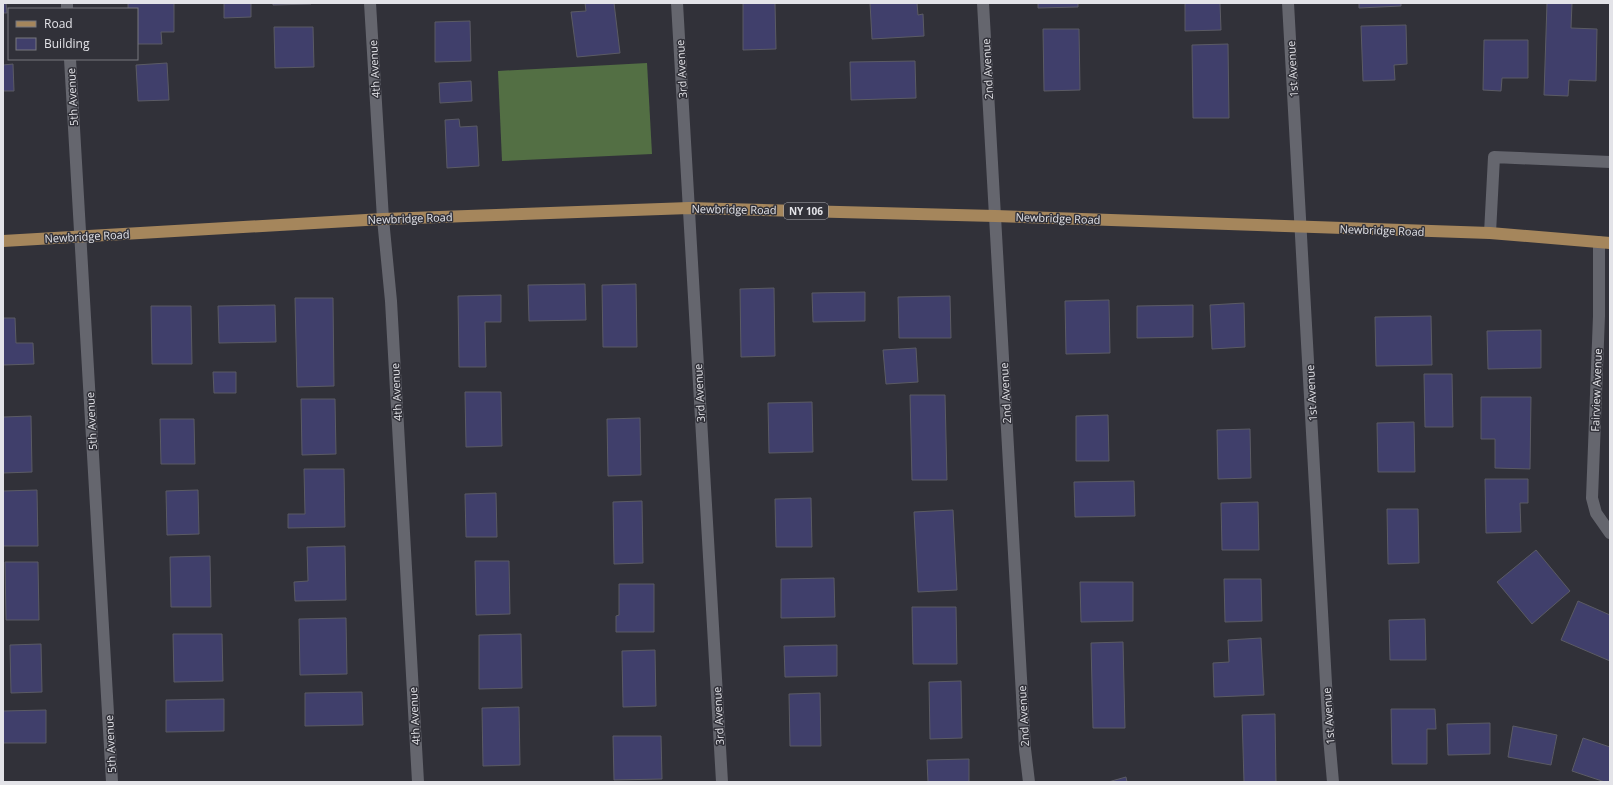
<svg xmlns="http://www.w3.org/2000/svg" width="1613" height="785" font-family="'Open Sans',sans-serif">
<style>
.forest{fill:#536f44}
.building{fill:#403f6b;stroke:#5b5b64}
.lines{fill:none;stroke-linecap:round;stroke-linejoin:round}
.minor{stroke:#65666e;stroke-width:12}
.major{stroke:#a5865c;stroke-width:12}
.labels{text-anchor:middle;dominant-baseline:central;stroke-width:3;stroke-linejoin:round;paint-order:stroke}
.shield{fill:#313139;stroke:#aeaeb4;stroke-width:1}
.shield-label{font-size:10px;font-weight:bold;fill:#e3e3e8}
.street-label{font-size:11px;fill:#e3e3e8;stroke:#313139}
</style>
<rect width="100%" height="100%" fill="#313139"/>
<path class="forest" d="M647,63L652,154L502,161L498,71Z"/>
<path class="building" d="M3,3H6L7,13H3Z
M128,3H174V32H161L162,44H137V9H128Z
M224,3H251V17L224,18Z
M273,3H311V4L273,5Z
M585,3H614L620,53L577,57L571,12L586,11Z
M743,3H775L776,49L743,50Z
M870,3H917L918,15L923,14L924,36L872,39Z
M1038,3H1078V7L1038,8Z
M1185,3H1220L1221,30L1185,31Z
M1359,3H1401V6L1359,8Z
M1547,3H1572L1571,28L1597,29L1596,81L1569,80L1568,96L1544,95Z
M470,21L471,61L435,62V22Z
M1406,25L1407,64L1394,65L1395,80L1363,81L1361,26Z
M274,27H313L314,67L275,68Z
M1043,29H1079L1080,90L1044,91Z
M1484,40H1528V78H1502L1501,91L1483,90Z
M1228,44L1229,118H1193L1192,45Z
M915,61L916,98L851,100L850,62Z
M167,63L169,100L138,101L136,65Z
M13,64L14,91H3V65Z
M471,81L472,101L440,103L439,83Z
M459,119L460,127L477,126L479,166L447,168L445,120Z
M585,284L586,320L529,321L528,285Z
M636,284L637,347H603L602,285Z
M774,288L775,356L741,357L740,289Z
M865,292V321L813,322L812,293Z
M501,295V322H485L486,367H459L458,296Z
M950,296L951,338H899L898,297Z
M295,298H333L334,386L297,387Z
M1109,300L1110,353L1066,354L1065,301Z
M1244,303L1245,347L1212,349L1210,305Z
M275,305L276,342L219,343L218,306Z
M1193,305V337L1137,338V306Z
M151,306H191L192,364H152Z
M1431,316L1432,365L1376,366L1375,317Z
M3,318H15L16,343H33L34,364L3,365Z
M1541,330V368L1488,369L1487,331Z
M916,348L918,382L886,384L883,350Z
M213,372H236V393H214Z
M1424,374H1452L1453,427H1425Z
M465,392H501L502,446L466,447Z
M910,395H945L947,480H912Z
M1481,397H1531L1530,469L1495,468V439H1481Z
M301,399H335L336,454L302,455Z
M812,402L813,452L769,453L768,403Z
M1108,415L1109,461H1076V416Z
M31,416L32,472L3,473V417Z
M640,418L641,475L608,476L607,419Z
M160,419H194L195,464H161Z
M1414,422L1415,472H1378L1377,423Z
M1250,429L1251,478L1218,479L1217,430Z
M304,469H344L345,527L288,528V514H305Z
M1485,479H1528V503H1520L1521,532L1486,533Z
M1134,481L1135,516L1075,517L1074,482Z
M37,490L38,546H3V491Z
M198,490L199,534L167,535L166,491Z
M496,493L497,537H466L465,494Z
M811,498L812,547H776L775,499Z
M642,501L643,563L614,564L613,502Z
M1258,502L1259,550H1222L1221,503Z
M1387,509H1418L1419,563L1388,564Z
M953,510L957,590L918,592L914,512Z
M345,546L346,600L295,601L294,582L308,581L307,547Z
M1536,550L1570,591L1532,624L1497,582Z
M210,556L211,607H171L170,557Z
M475,561H509L510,614L476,615Z
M5,562H38L39,620H6Z
M834,578L835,617L781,618V579Z
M1224,579H1261L1262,621L1225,622Z
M1080,582H1133V621L1081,622Z
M619,584H654V632H616V616L619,615Z
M1578,601L1610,615V661L1561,640Z
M912,607H956L957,664H913Z
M346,618L347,674L300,675L299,619Z
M1425,619L1426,660H1390L1389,620Z
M173,634H222L223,681L174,682Z
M521,634L522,688L479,689V635Z
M1261,638L1264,695L1214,697L1213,663L1229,662L1228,640Z
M1123,642L1125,728H1093L1091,643Z
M41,644L42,692L11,693L10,645Z
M837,645V676L785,677L784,646Z
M655,650L656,706L623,707L622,651Z
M961,681L962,738L930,739L929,682Z
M362,692L363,725L305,726V693Z
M820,693L821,746H790L789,694Z
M224,699V731L166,732V700Z
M519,707L520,765L483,766L482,708Z
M1391,709H1435L1436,729H1427V764H1392Z
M46,710V743H3V711Z
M1275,714L1276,782H1244L1242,715Z
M1490,723V754L1448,755L1447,724Z
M1513,726L1557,735L1551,765L1508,757Z
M613,736H661L662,779L614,780Z
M1583,738L1610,747V782H1605L1572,771Z
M969,759V782H928L927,760Z
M1126,777L1127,782H1108Z"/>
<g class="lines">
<path class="minor" d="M67,3V9
M370,3L383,219L391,301L418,782
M677,3L722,782
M983,3L1025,749L1029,782
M1288,3L1329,737L1333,782
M70,59L112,782
M1490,233L1494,157L1610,162
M1599,242V316L1592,498L1596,513L1610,533"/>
<path class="major" d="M3,241L383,219L689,208L995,216L1490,233L1610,243"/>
</g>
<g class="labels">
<rect class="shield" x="784" y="203" width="44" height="16" rx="3"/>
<g class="shield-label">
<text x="806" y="211">NY 106</text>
</g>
<g class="street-label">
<text transform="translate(374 69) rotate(-93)">4th Avenue</text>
<text transform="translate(681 69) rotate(-93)">3rd Avenue</text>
<text transform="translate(987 69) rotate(-93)">2nd Avenue</text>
<text transform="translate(1292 69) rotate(-93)">1st Avenue</text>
<text transform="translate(72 97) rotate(-93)">5th Avenue</text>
<text transform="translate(734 209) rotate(1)">Newbridge Road</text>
<text transform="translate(410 218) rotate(-2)">Newbridge Road</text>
<text transform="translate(1058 218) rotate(2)">Newbridge Road</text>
<text transform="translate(1382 230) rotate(2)">Newbridge Road</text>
<text transform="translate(87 236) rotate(-3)">Newbridge Road</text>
<text transform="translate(1596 390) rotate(-88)">Fairview Avenue</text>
<text transform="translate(396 392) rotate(-93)">4th Avenue</text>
<text transform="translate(699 393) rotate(-93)">3rd Avenue</text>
<text transform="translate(1005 393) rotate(-93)">2nd Avenue</text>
<text transform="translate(1311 393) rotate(-93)">1st Avenue</text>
<text transform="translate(91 421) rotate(-93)">5th Avenue</text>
<text transform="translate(414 716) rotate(-93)">4th Avenue</text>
<text transform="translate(718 716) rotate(-93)">3rd Avenue</text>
<text transform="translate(1023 716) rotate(-93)">2nd Avenue</text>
<text transform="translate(1328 716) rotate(-94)">1st Avenue</text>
<text transform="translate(110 744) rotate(-93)">5th Avenue</text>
</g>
</g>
<rect width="1613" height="785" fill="none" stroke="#e3e3e8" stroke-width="8"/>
<rect x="8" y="8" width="130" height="52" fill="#313139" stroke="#78787f"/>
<rect x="16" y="21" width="20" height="6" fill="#a5865c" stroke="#78787f"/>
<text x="44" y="28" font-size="12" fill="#e3e3e8">Road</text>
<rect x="16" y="38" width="20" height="12" fill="#403f6b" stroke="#78787f"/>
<text x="44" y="48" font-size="12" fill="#e3e3e8">Building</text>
</svg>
